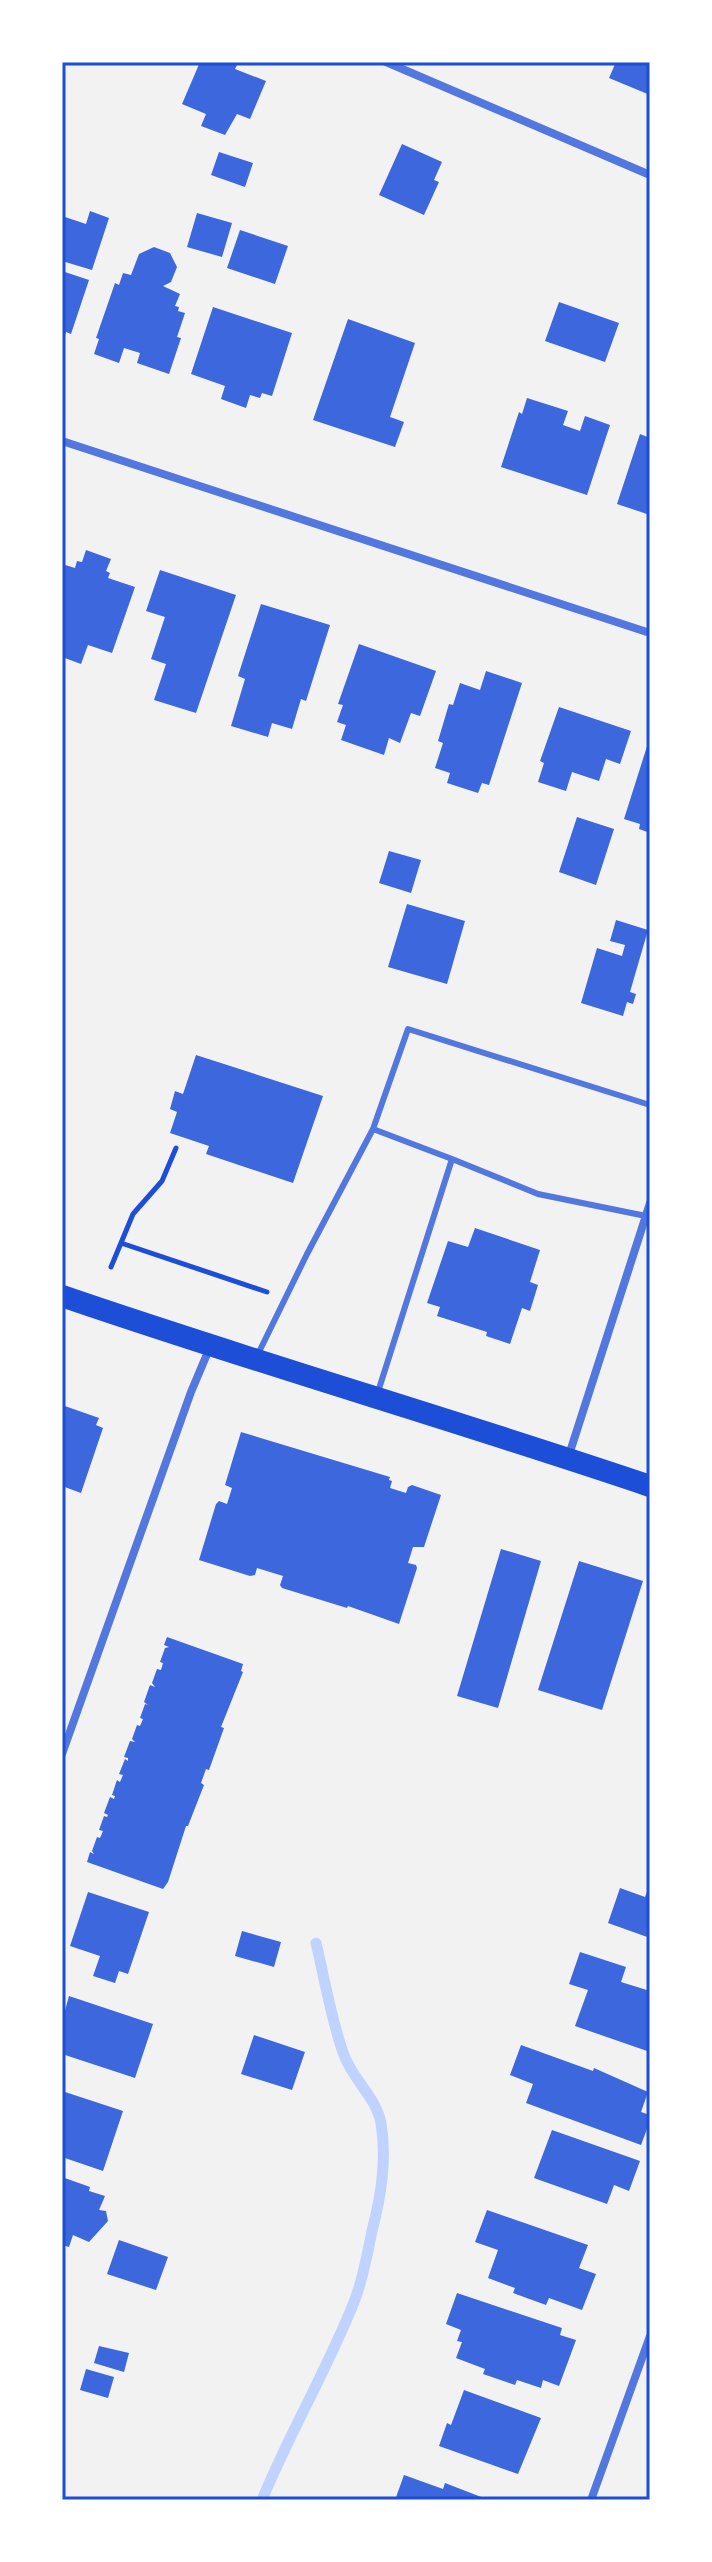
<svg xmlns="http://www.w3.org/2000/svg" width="712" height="2562" font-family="'DejaVu Sans',sans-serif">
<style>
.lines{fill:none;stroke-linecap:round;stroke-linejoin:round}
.stream{stroke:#bfd3fe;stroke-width:11}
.building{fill:#3d67dc}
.path{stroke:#1d4ed8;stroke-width:5}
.service{stroke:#5277de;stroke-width:6}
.minor{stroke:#5277de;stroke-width:8}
.trunk{stroke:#1d4ed8;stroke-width:22}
.neatline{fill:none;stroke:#1d4ed8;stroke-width:3}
</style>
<rect width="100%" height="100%" fill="#f2f2f2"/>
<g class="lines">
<path class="stream" d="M262,2500C290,2432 327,2370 354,2302C363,2280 367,2255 372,2231C381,2196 387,2160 381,2123C376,2097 353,2080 344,2055C331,2020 325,1980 316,1943"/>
</g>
<path class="building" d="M200,62H230L237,65L235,69L266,81L250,119L237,114L225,135L201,126L206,114L182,104Z
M616,62H650V95L609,78Z
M402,144L442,162L434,180L439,182L424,215L379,195Z
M219,152L253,163L245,187L211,175Z
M90,211L109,218L92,270L62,261V216L86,224Z
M197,213L232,223L222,257L187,247Z
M240,230L288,246L275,284L227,268Z
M154,247L170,253L177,267L171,282L163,286L180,294L175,306L179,307L178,311L185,313L177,337L181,338L169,374L137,363L140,353L124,348L119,363L94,354L99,339L96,338L115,283L119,285L123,273L131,275L139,254Z
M62,271L89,280L71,334L66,332L63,343Z
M559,302L619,323L605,362L545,341Z
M213,307L292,333L272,396L262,393L260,398L250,395L246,408L221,399L225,386L191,374Z
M348,319L415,343L390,417L404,422L395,447L313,420Z
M527,398L568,411L563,425L580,431L585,416L610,425L587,495L501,467L519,412L522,414Z
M640,434L650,438V515L617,504Z
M86,550L111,559L106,571L110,573L108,578L135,587L112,653L88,645L81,664L62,657V564L75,568L77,561L82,562Z
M160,570L236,595L196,713L154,700L166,664L151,659L165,617L146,611Z
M261,604L330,625L306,701L301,699L292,729L272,723L268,737L231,726L245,679L238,676Z
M359,644L436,671L420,716L411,713L400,743L389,738L384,755L341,740L346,725L337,722L343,705L338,704Z
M486,671L522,683L489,785L482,783L478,793L447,783L450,773L435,768L443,743L438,741L449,704L453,705L460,683L480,690Z
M559,707L631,731L620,764L606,759L599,781L572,772L566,791L538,782L544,763L540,761Z
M649,740H650V833L639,829L640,824L624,819Z
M577,817L614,829L596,885L559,872Z
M389,851L421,860L411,893L379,883Z
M407,904L465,921L447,984L388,967Z
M616,920L648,930L630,992L636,994L633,1004L627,1002L623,1016L581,1003L597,948L622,956L625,945L610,941Z
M196,1055L323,1096L293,1183L206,1154L209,1146L170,1133L177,1112L170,1109L175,1091L183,1094Z
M475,1228L540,1250L530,1282L538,1285L530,1311L522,1308L510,1344L486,1336L487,1332L437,1316L440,1307L427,1303L448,1241L468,1247Z
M62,1405L99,1418L96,1425L103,1428L81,1493L62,1486Z
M241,1432L390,1477L389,1480L392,1481L390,1488L406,1493L408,1487L412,1485L441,1495L424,1547H413L408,1563L416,1565L417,1568L399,1624L348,1606L347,1608L282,1588L280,1585L283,1576L257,1568L255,1575L250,1576L199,1560L216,1504L219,1501L227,1504L232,1488L225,1485Z
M501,1549L541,1561L498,1708L457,1696Z
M579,1561L643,1581L602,1710L538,1690Z
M167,1637L243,1664L241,1671L243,1672L221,1727L224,1728L209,1770L206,1769L201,1783L204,1785L188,1826H186L168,1882L163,1889L87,1862L90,1852L94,1854L92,1851L97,1837L100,1838L103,1831L99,1830L104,1816L107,1817L108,1815L104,1813L110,1797L114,1799L115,1796L112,1795L117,1780L120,1782L123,1775L119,1774L125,1759L128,1761V1758L124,1757L130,1741L135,1742L132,1739L137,1725L140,1726L143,1719L140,1718L145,1704L148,1705L144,1702L150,1685L155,1687L152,1683L157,1669L161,1670L163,1663L160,1662L165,1648L169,1647L164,1645Z
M650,1884V1938L608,1923L620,1888L645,1897Z
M88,1892L149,1912L128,1974L119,1971L115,1983L93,1976L100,1956L70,1946Z
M242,1931L281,1942L274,1967L235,1956Z
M580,1952L626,1967L621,1982L650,1991V2052L575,2026L588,1990L569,1984Z
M69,1996L153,2024L135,2078L62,2054V2013L64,2014Z
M254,2035L305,2052L292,2090L241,2074Z
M521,2045L593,2071L594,2068L648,2092L641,2112L650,2115V2121L641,2145L526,2103L533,2084L510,2075Z
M62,2091L123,2111L103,2171L62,2157Z
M552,2130L640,2161L629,2191L614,2185L607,2204L534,2178Z
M62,2177L90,2187L89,2191L105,2196L99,2210L106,2211L108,2221L89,2242L73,2235L69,2247L62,2245Z
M487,2210L588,2245L579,2268L596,2274L582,2310L549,2298L546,2305L513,2293L515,2288L488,2278L498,2250L475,2242Z
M119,2240L168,2257L156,2290L107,2274Z
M457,2293L562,2328L560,2335L576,2340L559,2386L543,2380L541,2388L517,2380L515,2385L483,2374L485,2369L456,2358L462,2342L457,2341L461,2330L446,2324Z
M99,2346L129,2353L124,2372L94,2363Z
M86,2369L114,2377L108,2398L80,2390Z
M464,2390L541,2418L518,2474L439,2446L447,2423L451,2425Z
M404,2475L443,2489L445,2483L489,2500H395Z"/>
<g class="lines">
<path class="path" d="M121,1243L267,1292
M111,1267L133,1214L162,1181L176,1148"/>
<path class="service" d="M373,1129L452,1159
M258,1354L307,1254L373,1129L408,1029L650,1105
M377,1395L452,1159L538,1194L646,1216"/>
<path class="minor" d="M386,62L650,175
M62,441L650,633
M568,1458L650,1203
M62,1754L191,1392L210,1347
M591,2500L650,2336"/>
<path class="trunk" d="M62,1296C257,1363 455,1420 650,1486"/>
</g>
<rect width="712" height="2562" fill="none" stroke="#ffffff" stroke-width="128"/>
<rect x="64" y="64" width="584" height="2434" class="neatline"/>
</svg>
